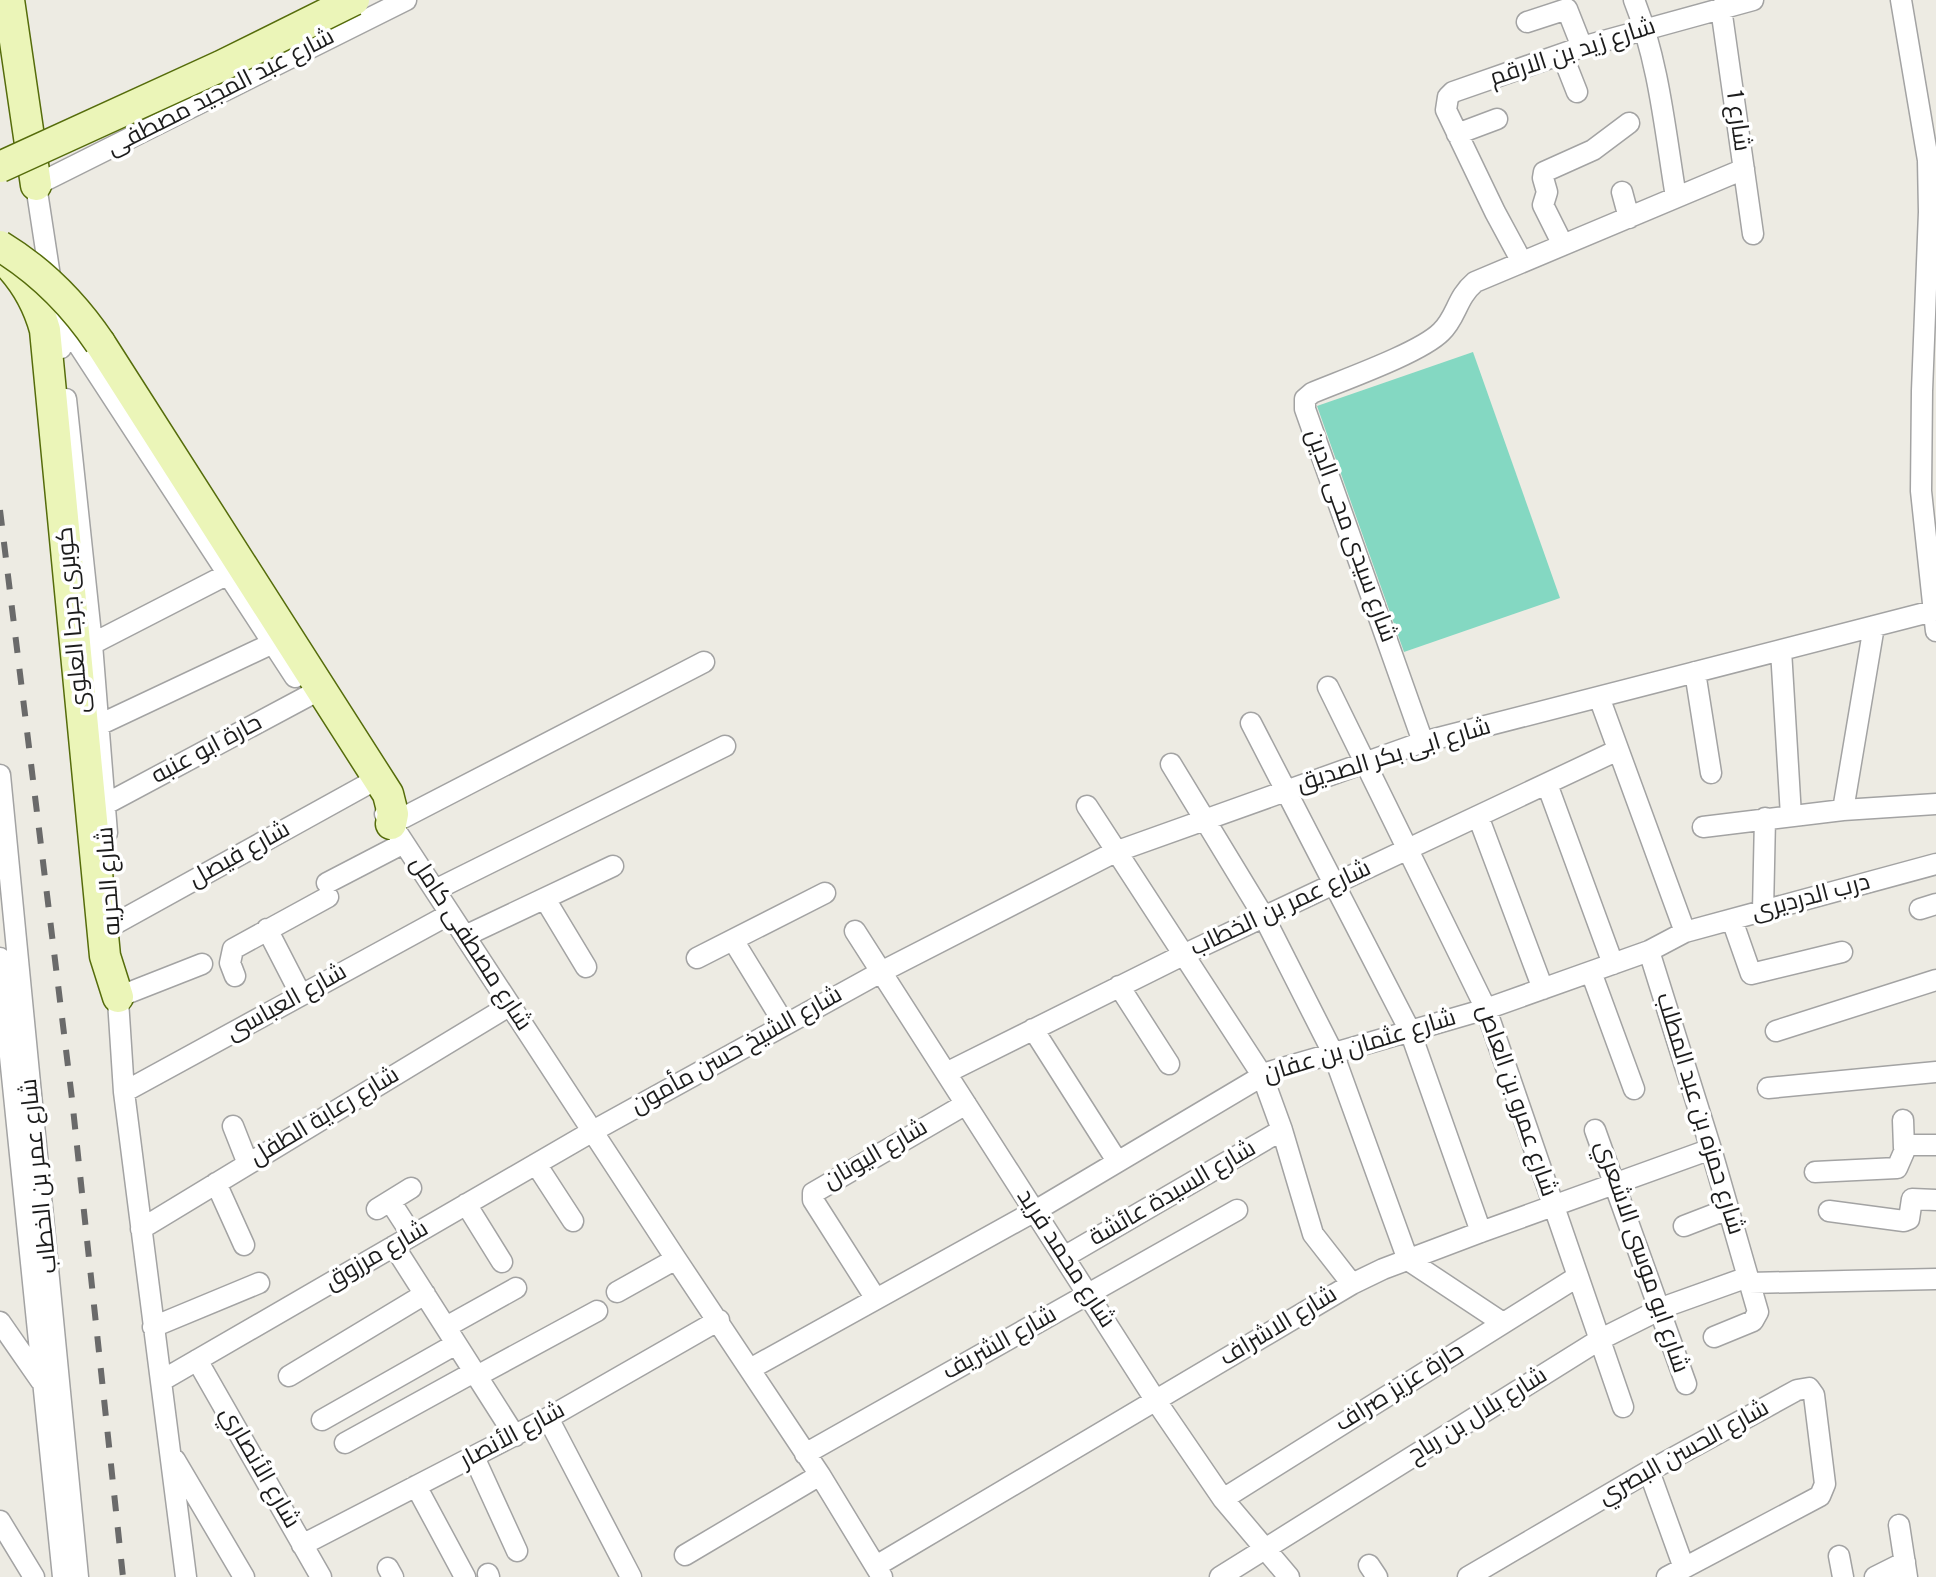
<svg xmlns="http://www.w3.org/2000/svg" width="1936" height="1577" font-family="Overpass,Cairo,sans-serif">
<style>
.pitch{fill:#84d8c2}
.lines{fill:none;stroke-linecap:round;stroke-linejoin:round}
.street-casing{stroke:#a3a3a3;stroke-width:23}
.secondary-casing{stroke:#556c0b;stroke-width:33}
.street{stroke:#fff;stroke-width:20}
.secondary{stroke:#ebf5b8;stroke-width:30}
.rail{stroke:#6a6a6a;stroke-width:6;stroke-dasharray:16 16;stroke-linecap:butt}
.secondary-bridge-casing{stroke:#556c0b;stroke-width:33;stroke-linecap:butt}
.secondary-bridge{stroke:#ebf5b8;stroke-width:30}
.labels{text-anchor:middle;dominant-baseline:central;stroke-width:7;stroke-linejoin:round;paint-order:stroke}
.street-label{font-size:24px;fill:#1c1c1c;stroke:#fff}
</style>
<rect width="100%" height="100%" fill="#edebe3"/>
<path class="pitch" d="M1473,352L1560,598L1404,652L1317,406Z"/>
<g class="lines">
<defs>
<path id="street" d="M1634,0C1659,62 1665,131 1676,197
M1901,0L1928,160L1929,212L1922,391L1921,491L1936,631
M1721,8L1753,234
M1527,22L1567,9L1582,47
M1562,54L1577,92
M1457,134L1497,119
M1622,192L1629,218
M1563,245L1543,205L1547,192L1543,178L1544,172L1593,150L1629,123
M1522,262L1495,212L1446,110L1448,97L1453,92L1582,47L1753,0
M59,315L295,677
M61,348L36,185L406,0
M66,399L92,644L107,833
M92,644L228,574
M1781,650L1791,816
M1695,672L1711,773
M1328,687L1486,1009L1623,1407
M1251,723L1410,1031L1481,1232
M99,725L273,643
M1423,742L1305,409V399L1312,393C1343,380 1420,353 1441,332C1457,317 1456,298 1475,282L1744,169
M1171,764L1264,917L1333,1053L1408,1260L1503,1323
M0,775L78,1577
M1547,784L1613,964
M106,804L308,696
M1087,806L1262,1075L1282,1130L1313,1234L1352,1284
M1843,810L1874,626
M385,814L676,1259L820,1475L882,1577
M1478,816L1543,989
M391,824L704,662
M1703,827L1843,810L1936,804
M327,883L404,843
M435,890L725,746
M545,899L586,967
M1920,909L1936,904
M1763,911L1765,818
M1732,920L1751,974L1842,952
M113,925L366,785
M267,929L301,995
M855,931L1156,1401L1223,1499L1289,1577
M1685,932L1936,864
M465,936L613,866
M733,940L785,1025
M1649,951L1711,1149L1758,1312L1753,1321L1714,1337
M0,958L63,1577
M697,958L825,893
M1591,972L1634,1089
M235,976L230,963L233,949L328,897
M117,985L124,1092L186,1577
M1119,986L1169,1064
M118,997L202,964
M1033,1029L1117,1161
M1776,1031L1936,980
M946,1073L1183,955L1618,750
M1768,1088L1936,1072
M124,1092L450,914
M1903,1120L1904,1148
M233,1126L248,1164
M1595,1130L1686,1384
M536,1164L573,1221
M1815,1172L1897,1168L1907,1145H1936
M216,1183L244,1245
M390,1201L412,1235
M466,1204L502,1262
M377,1209L411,1188
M1829,1211L1904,1221L1909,1219L1912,1199L1936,1200
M1684,1226L1728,1209
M141,1229L509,1006
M394,1246L515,1436
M1064,1257L1282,1130
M1749,1283L1936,1279
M617,1292L676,1259
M876,1299L813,1200V1193L966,1104
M0,1322L41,1381
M153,1327L259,1283
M446,1327L516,1288
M197,1360L321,1577
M750,1369L1035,1211L1269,1072L1486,1009L1649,951L1685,932L1599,697
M289,1376L425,1294
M477,1376L597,1311
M161,1381L593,1131L881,972L1115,852L1423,742L1933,611
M548,1418L631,1577
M322,1420L456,1344
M345,1443L474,1372
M805,1454L1237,1210
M474,1457L517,1551
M175,1460L244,1577
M1649,1471L1684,1568
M416,1486L465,1577
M1223,1499L1577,1277
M0,1521L34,1577
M1899,1525L1907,1577
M302,1545L548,1418L719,1320
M685,1555L820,1475
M1839,1556L1843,1577
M1369,1565L1377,1577
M876,1566L1352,1284L1383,1269L1481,1232L1711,1149
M388,1568L393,1577
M488,1574L489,1577
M1220,1577L1599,1340L1667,1306L1748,1277
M1468,1577L1649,1471L1797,1390L1809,1388L1814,1395L1825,1484L1820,1496L1667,1577
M1875,1577L1905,1562"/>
<path id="secondary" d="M9,0L36,185
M0,256C23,277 37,301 45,330L105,956L118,997
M100,343L388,794L393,814L391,824"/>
</defs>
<use href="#street" class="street-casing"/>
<use href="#secondary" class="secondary-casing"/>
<use href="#street" class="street"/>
<use href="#secondary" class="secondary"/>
<path class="rail" d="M0,510L72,1099L123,1577"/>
<defs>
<path id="secondary-bridge" d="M0,167L221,66L354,0
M0,246C41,271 73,303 100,343"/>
</defs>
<use href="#secondary-bridge" class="secondary-bridge-casing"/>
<use href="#secondary-bridge" class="secondary-bridge"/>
</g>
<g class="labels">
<g class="street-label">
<text transform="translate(1573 53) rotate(-18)">شارع زيد بن الارقم</text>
<text transform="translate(221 93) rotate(-27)">شارع عبد المجيد مصطفى</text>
<text transform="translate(1737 121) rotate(82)">شارع 1</text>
<text transform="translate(1350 536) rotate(70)">شارع سيدى محى الدين</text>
<text transform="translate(74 620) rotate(-95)">كوبرى جرجا العلوى</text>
<text transform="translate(207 750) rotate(-28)">حارة ابو عنبه</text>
<text transform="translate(1394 756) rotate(-17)">شارع ابى بكر الصديق</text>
<text transform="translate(240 855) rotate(-29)">شارع فيصل</text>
<text transform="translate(110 881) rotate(-94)">شارع الحريه</text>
<text transform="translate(1811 898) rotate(-15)">درب الدرديرى</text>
<text transform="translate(1281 909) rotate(-25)">شارع عمر بن الخطاب</text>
<text transform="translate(470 944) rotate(57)">شارع مصطفى كامل</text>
<text transform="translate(287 1003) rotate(-29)">شارع العباسى</text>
<text transform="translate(1360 1047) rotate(-17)">شارع عثمان بن عفان</text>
<text transform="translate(737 1051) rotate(-29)">شارع الشيخ حسن مأمون</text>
<text transform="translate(1516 1101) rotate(71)">شارع عمرو بن العاص</text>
<text transform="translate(1699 1114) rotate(73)">شارع حمزه بن عبد المطلب</text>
<text transform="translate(325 1117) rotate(-31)">شارع رعاية الطفل</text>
<text transform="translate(876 1155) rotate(-30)">شارع اليونان</text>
<text transform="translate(40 1176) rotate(-96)">شارع عمر بن الخطاب</text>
<text transform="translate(1173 1194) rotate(-30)">شارع السيدة عائشة</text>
<text transform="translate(377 1256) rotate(-30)">شارع مرزوق</text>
<text transform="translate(1641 1257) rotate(71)">شارع ابو موسى الاشعري</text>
<text transform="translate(1065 1259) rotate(57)">شارع محمد فريد</text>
<text transform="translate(1279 1327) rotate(-31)">شارع الاشراف</text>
<text transform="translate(1000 1344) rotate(-29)">شارع الشريف</text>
<text transform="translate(1400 1388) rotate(-32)">حارة عزيز صراف</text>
<text transform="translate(1478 1416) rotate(-32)">شارع بلال بن رباح</text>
<text transform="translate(513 1436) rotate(-28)">شارع الأنصار</text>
<text transform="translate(1684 1453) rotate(-29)">شارع الحسن البصري</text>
<text transform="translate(259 1468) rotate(60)">شارع الأنصاري</text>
</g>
</g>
</svg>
